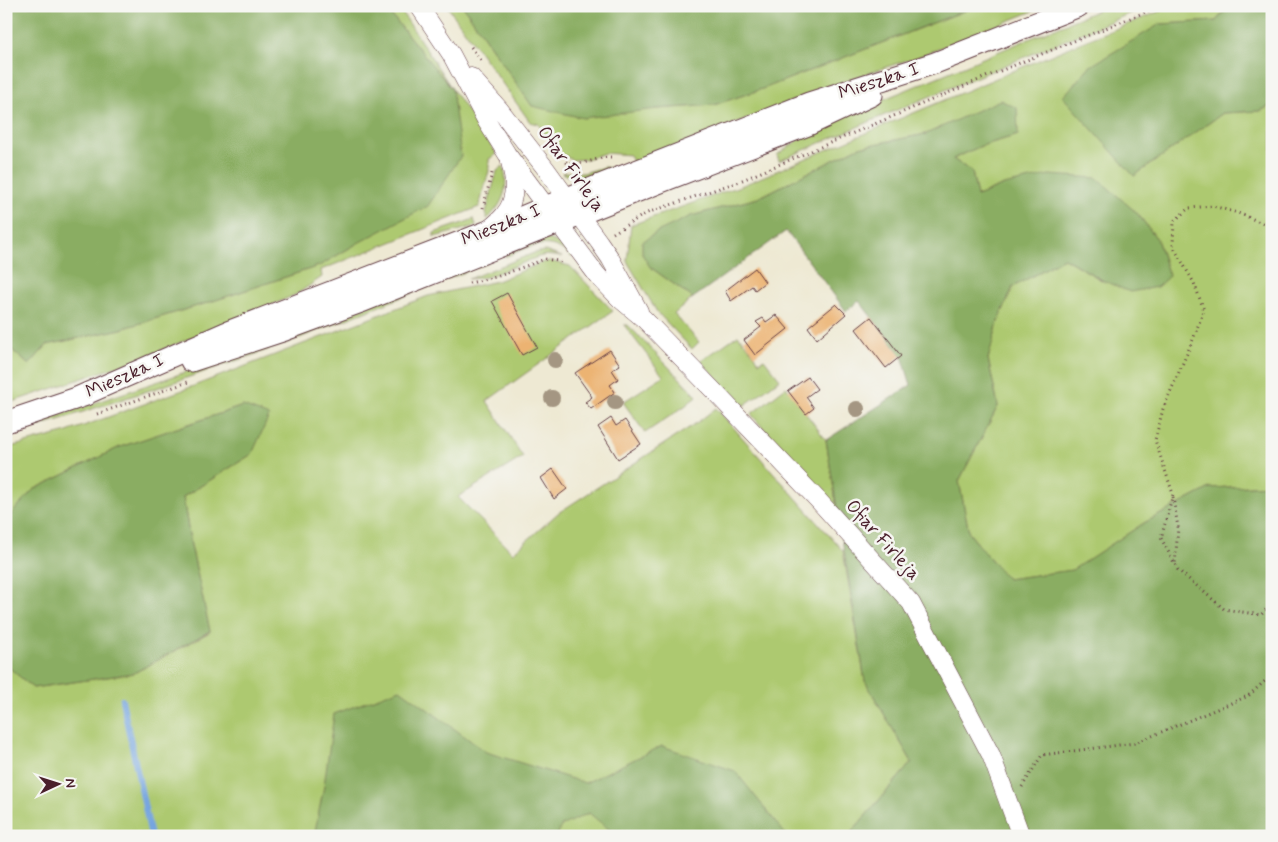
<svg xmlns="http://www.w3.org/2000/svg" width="1278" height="842" font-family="Mynerve,sans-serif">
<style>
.green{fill:#adc970;stroke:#7c744e}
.forest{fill:#8aad62;stroke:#6a6646}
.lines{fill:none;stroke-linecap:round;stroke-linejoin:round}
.stream{stroke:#75a4df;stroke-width:6}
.building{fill:#ecb372}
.minor-casing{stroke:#633d44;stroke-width:19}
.tertiary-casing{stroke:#633d44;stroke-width:23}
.path{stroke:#633d44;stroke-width:3;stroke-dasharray:1 4;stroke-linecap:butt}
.minor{stroke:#fff;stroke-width:18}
.tertiary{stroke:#fff;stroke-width:21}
.tree{fill:#a49682}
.labels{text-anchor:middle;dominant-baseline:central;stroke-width:5;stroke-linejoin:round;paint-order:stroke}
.street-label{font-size:19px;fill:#4a1f2b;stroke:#f6f6f2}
</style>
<rect width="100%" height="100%" fill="#f6f6f2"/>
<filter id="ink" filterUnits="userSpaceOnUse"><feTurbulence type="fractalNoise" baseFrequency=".02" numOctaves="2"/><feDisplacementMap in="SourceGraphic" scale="10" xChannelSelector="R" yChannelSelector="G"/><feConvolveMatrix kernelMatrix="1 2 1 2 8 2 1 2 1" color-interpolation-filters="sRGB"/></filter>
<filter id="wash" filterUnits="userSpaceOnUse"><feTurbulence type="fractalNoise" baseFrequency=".0096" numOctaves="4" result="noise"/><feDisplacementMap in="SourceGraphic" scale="20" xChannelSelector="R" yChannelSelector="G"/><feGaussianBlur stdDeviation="1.12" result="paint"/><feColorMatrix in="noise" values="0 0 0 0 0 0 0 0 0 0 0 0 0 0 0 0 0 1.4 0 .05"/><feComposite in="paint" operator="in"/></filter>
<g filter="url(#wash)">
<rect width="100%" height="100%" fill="#eee9d3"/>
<path class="green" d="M384,6H398L452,89L497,154L489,159V171L479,207L321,270L322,277L297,294L258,311L134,361L6,404V352L10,348L29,365L47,345L121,329L207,303L319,266L358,243L452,89Z
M447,6H463L532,106L657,109L714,105L765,88L977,6H1046L917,57L835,84L634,164L630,155L605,153L586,159L572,160L560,153L538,124L530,122Z
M1108,6H1148L885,115L779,161L777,155L817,127Z
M1173,6H1229L1216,21L1160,24L1134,176L1223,113L1260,111L1272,105V485L1210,488L1144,523L1073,570L1007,579L969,533L959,481L998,406L988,359L998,322L1013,287L1064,258L1103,281L1169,276L1157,239L1137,213L1004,185L977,196L972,172L953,159L981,146L1018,135L926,134L859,147L758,198L691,216L650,267L693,298L674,314L699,342L692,349L657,312L627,261L631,225L743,185L1077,44Z
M503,166C510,187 503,205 487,219L486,212L497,171Z
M604,167L611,168L613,172C595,177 580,183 562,173L564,172L583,173Z
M474,219L476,226L434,237V233Z
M546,239C558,241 565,246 573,256L571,257C550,235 529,247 505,257L504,252Z
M545,251L562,257L546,255L538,257L487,277L468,279L534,253Z
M486,259L488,263L279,346L166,385L6,437V433L280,340Z
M550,261L570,266L613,311L487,401L523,457L458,497L513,553L558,513L698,422L716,408L843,551L865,681L912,762L848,836H6V665L33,688L134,673L210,632L190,541L183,497L252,454L243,406L120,447L33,490L6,520V448L64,433L191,387L428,296L497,281L541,263Z
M624,325H628L697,396L685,406L645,433L623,402L663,376Z
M738,335L755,355L759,362L764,359L780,379L742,407L701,361Z
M786,387L826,440L837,508L831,507L751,414Z"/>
<path class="forest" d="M6,6H384L452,89L461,156L428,206L358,243L319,266L207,303L121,329L47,345L29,365L10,348L6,352Z
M463,6H977L765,88L714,105L657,109L583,118L532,106Z
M1229,6H1272V105L1260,111L1223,113L1134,176L1063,97L1089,67L1160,24L1216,21Z
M1000,100L1017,108L1018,135L981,146L953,159L972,172L977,196L1004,185L1049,175L1097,178L1137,213L1157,239L1169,276L1157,287L1130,292L1104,281L1064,258L1013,287L998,322L988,359L998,406L959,481L969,533L1007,579L1072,570L1144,523L1210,488L1272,485V836H848L912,762L865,681L826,440L911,385L902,356L859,301L846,311L786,231L693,298L650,267L642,254V242L657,232L691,216L758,198L859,147L926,134Z
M243,406L269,416L252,454L183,497L190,541L210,631L134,673L33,688L6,665V520L33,490L120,447Z
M400,689L486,752L585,783L662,746L735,771L787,836H617L589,813L561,826L557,836H314L324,786L334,714Z"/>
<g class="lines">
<path class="stream" d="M122,700L151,836"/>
</g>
<g id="blocks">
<path class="building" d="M755,268L765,282L755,290L752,286L731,301L725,291Z
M507,293L537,347L522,355L492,301Z
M836,304L846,314L817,339L808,327Z
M776,315L788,329L755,355L744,340L761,327L756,322L763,318L766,322Z
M871,317L901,356L886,368L856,329Z
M610,350L620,365L612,370L618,379L610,385L615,392L591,409L585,402L592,397L575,373Z
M808,377L817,389L806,397L814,408L806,414L788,391Z
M611,418L616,426L625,420L641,444L618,459L598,427Z
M553,469L567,489L554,499L541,478Z"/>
</g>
</g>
<g filter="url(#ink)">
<use href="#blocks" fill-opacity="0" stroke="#633d44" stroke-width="1"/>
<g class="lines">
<defs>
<path id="minor" d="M419,6L451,54L487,122L507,154L597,275L620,299L644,319L713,390L818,500L911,603L991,755L1021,836
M471,77L500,110L546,169L599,242L610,258L639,311
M489,229C494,225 500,220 504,215C517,200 515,179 510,162"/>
<path id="tertiary" d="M191,361L285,330L361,302L658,183L808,125L872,95
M72,400L225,333L486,232L567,198L809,103L935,63L1079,6
M6,422L86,395"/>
</defs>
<use href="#minor" class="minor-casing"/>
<use href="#tertiary" class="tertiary-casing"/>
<path class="path" d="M471,47L481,60
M566,162C581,168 595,157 611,157
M483,208L492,173
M1272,227L1238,213L1213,206L1189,208L1174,221L1173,246L1194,283L1204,310L1192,342L1163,409L1155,440L1173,494L1161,538L1178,570L1224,609L1261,615L1272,603
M613,233L647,213L740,181L1000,71L1160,6
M469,283L496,277L545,259L564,262
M97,414L188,382
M1173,497L1178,527L1175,565
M1022,787L1042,755L1135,743L1248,696L1272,675"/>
<use href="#minor" class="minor"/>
<use href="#tertiary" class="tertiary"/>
</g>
<g class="tree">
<circle cx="555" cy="360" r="8"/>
<circle cx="552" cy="398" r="8"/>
<circle cx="615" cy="402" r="8"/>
<circle cx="857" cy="409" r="8"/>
</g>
</g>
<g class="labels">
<g class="street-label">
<text transform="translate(879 81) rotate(-18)">Mieszka I</text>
<text transform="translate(571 169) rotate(54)">Ofiar Firleja</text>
<text transform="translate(501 225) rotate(-22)">Mieszka I</text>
<text transform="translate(125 376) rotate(-24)">Mieszka I</text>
<text transform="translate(883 540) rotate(48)">Ofiar Firleja</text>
</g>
</g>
<rect width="1278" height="842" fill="none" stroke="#f6f6f2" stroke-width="25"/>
<g transform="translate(58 784) rotate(86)" stroke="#f6f6f2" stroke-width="4" paint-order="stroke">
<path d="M0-4L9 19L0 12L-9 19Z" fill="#4a1f2b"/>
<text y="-8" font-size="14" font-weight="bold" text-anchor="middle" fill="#4a1f2b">N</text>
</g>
</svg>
